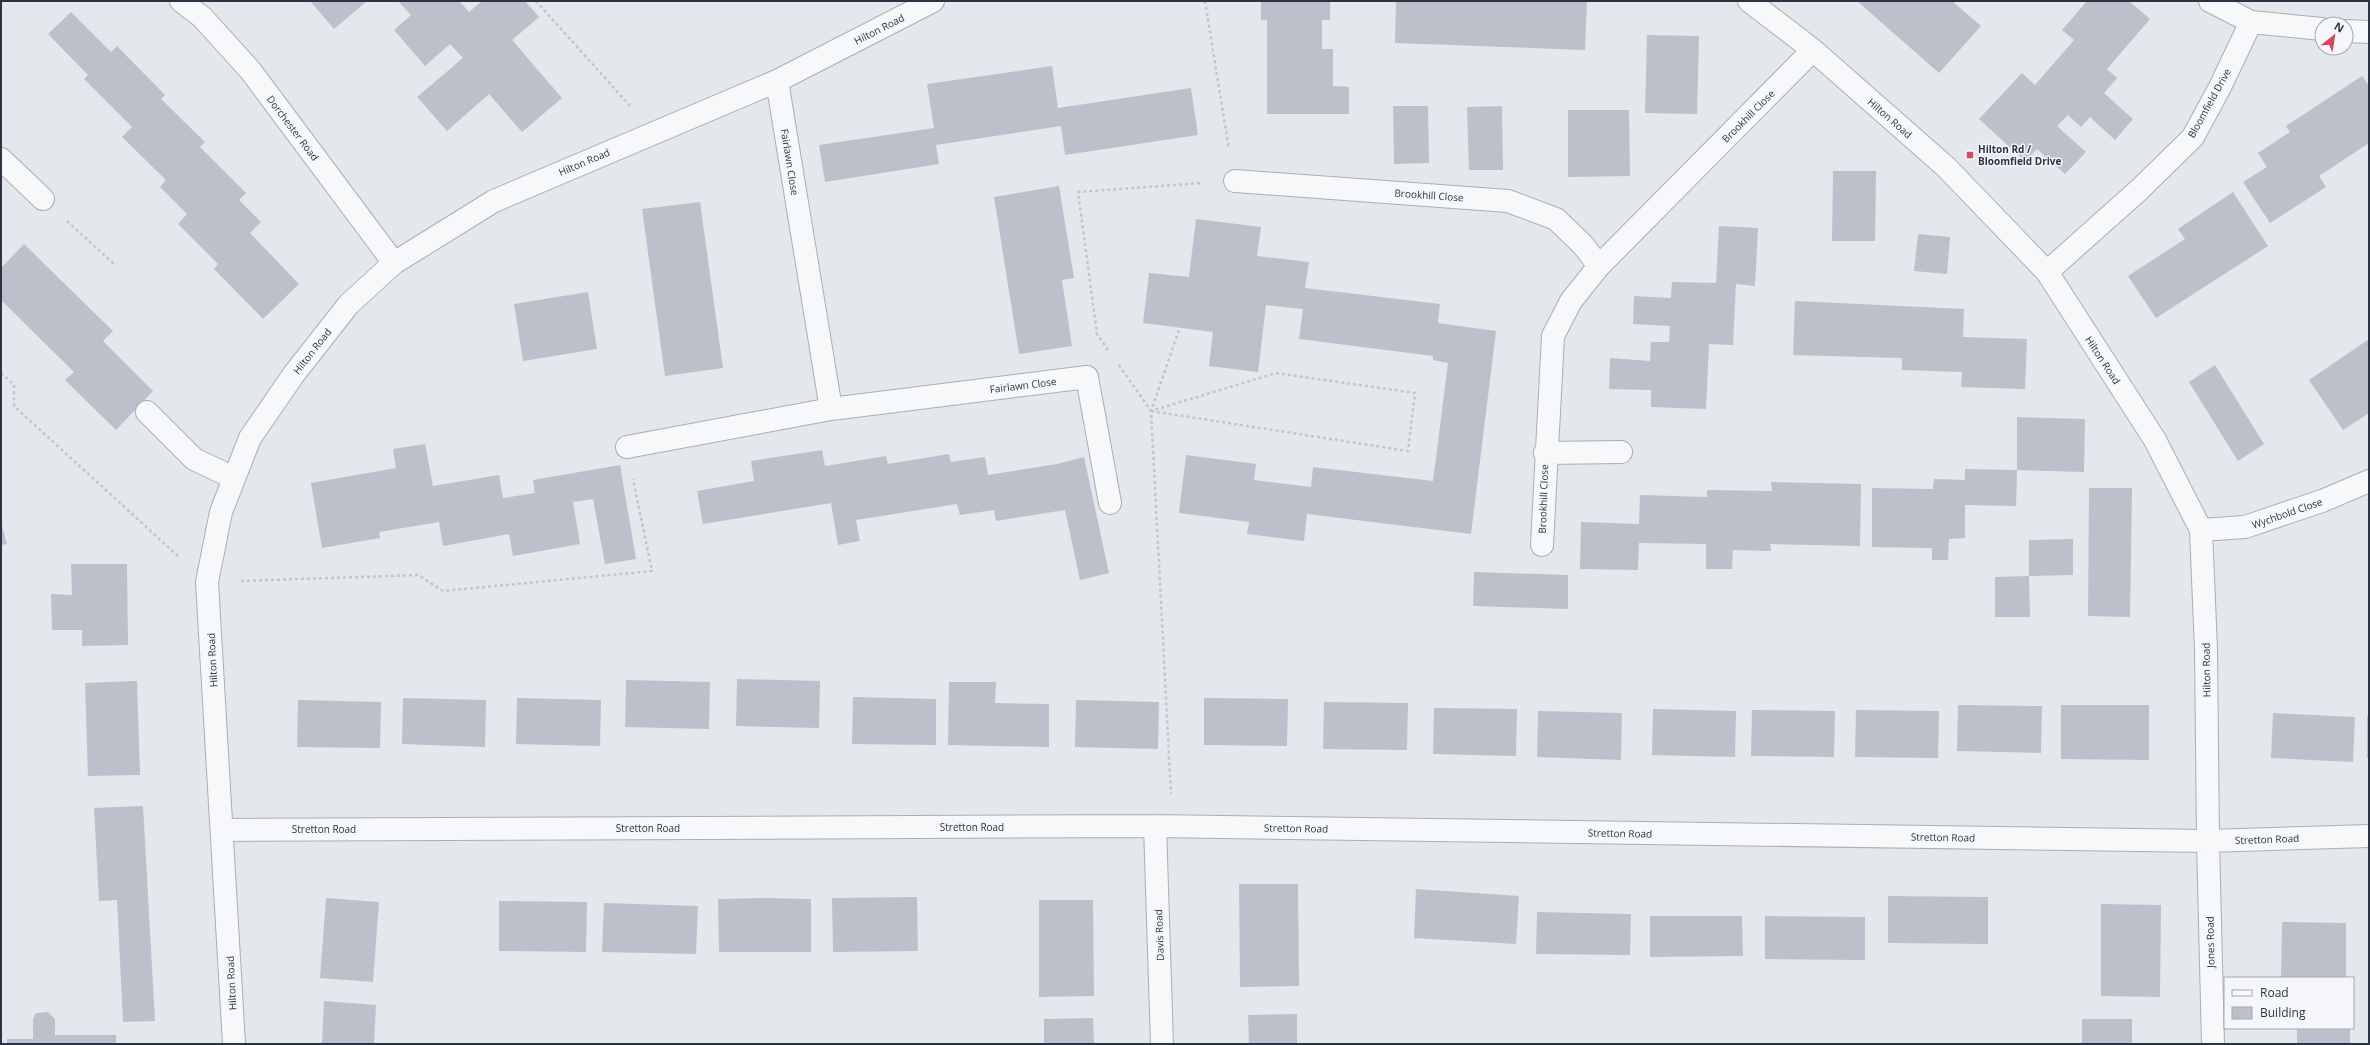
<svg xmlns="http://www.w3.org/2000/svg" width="2370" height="1045" font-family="'Open Sans',sans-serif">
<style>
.building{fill:#bbc0ca}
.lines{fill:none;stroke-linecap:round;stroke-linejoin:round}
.minor-casing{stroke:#a9aeb7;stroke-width:24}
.path{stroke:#c2c5cb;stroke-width:2.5;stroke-dasharray:3 3;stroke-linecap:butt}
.minor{stroke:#f7f8fa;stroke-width:22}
.poi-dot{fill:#d1495b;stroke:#f4f6f9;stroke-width:1.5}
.labels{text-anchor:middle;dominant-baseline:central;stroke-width:3;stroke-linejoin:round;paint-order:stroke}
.street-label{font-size:10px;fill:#2b3445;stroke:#f4f6f9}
.poi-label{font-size:10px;font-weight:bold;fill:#2b3445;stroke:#f4f6f9;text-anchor:start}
</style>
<rect width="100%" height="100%" fill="#e4e7ec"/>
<path class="building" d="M310,1H367L334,29Z
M398,1H459L469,12L482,1H525L539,17L512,40L562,98L522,132L489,94L447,131L417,97L463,58L450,44L425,66L394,30L411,15Z
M1261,1H1330V20H1322V49H1333V86L1349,87V114H1267V20H1261Z
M1396,1H1587L1585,50L1395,43Z
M1857,1H1952L1981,26L1939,73Z
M2087,1H2129L2150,19L2107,69L2117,78L2104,93L2133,119L2115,140L2090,117L2081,127L2068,115L2057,126L2086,152L2065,174L2037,149L2025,161L1979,119L2022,73L2035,85L2074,40L2062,30Z
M71,12L111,52L117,46L165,95L161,99L205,142L200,147L246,193L239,200L261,222L250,233L299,284L263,319L214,269L218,264L178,224L187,214L160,187L166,180L122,137L132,127L84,79L88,75L48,34Z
M1647,35L1699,36L1697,114L1645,113Z
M1052,66L1058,108L1191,88L1198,135L1065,155L1061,126L936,145L939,164L825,182L819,145L934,128L927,84Z
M2362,76L2369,86V143L2319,176L2326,187L2270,223L2243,182L2267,167L2258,153L2290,132L2286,126Z
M1393,106H1428L1429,163L1394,164Z
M1502,106L1503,170H1469L1467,107Z
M1568,110H1629L1630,176L1568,177Z
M1833,171H1876L1875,241H1832Z
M1059,186L1074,278L1062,280L1072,346L1019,354L994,197Z
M2233,192L2268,246L2156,318L2128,276L2185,239L2178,229Z
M700,202L723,368L665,376L642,209Z
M1196,219L1261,227L1257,256L1309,262L1305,288L1440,304L1438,323L1496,331L1471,534L1307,514L1304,541L1247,534L1249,522L1179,513L1186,455L1256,464L1254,480L1311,487L1313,467L1433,481L1448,363L1433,360V356L1299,339L1303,309L1266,305L1258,372L1209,366L1213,332L1143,323L1149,273L1189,277Z
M1719,226L1758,228L1755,286L1736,284L1733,345L1709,344L1706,409L1651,407V390L1609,389L1610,358L1650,361L1651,342H1669L1670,326L1633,324L1634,296L1671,298L1672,282L1716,283Z
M1918,234L1950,237L1947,274L1914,271Z
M24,244L113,331L103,341L153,391L116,430L65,380L74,372L1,300V268Z
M588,292L597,349L523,361L514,304Z
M1795,301L1964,309L1963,337L2027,339L2025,389L1961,387L1962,372L1902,370V358L1793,355Z
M2369,339V413L2343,430L2309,380Z
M2215,365L2264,444L2238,461L2189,382Z
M2017,417L2085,419L2084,472L2017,470Z
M425,444L433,486L499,475L503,498L535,493L533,480L620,465L636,559L605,564L593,499L573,502L580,544L513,556L509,534L443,546L439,522L379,532L380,538L322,548L311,483L396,468L393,449Z
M822,450L825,466L886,456L888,464L949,454L951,462L985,457L988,475L1057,464L1084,457L1109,573L1080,580L1065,510L996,521L994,510L960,515L957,504L856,520L860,541L838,545L831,503L703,524L697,491L754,481L751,461Z
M1965,469L2017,470L2016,506L1965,505V538L1949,539L1948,560H1932V548L1872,547V488L1933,489L1934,479L1965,480Z
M1771,482L1861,484L1860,546L1770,544L1771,551L1733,550L1732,569H1706V544L1639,543L1638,570L1580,569L1581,522L1639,524L1640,495L1707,497V490L1772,491Z
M2089,488H2132L2130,617L2088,616Z
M1,523L7,544L1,545Z
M2073,539V575L2029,576L2030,617H1995V577L2029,576V540Z
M71,564H127L128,645L82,646V630H52L51,594L72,595Z
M1474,572L1568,575V609L1473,606Z
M737,679L820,681L819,728L736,726Z
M626,680L710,682L709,729L625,727Z
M137,681L140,775L88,776L85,683Z
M949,682H996L995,703L1049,704V747L948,745Z
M853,697L936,699V745L852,744Z
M403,698L486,700L485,747L402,744Z
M517,698L601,700L600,746L516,744Z
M1204,698L1288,699L1287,746L1204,745Z
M298,700L381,702L380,748L297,747Z
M1076,700L1159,702L1158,749L1075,747Z
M1324,702L1408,703L1407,750L1323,749Z
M1958,705L2042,706L2041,753L1957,751Z
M2061,705H2149V760L2061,759Z
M1434,708L1517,709L1516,756L1433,754Z
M1653,709L1736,711L1735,757L1652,755Z
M1752,710L1835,711L1834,757L1751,756Z
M1856,710L1939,711L1938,758L1855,757Z
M1538,711L1622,713L1621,760L1537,757Z
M2273,713L2355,717L2353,762L2271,758Z
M2367,716H2369V758H2367Z
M143,806L155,1021L123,1022L117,900L99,901L94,808Z
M1239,884H1298L1299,986L1240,987Z
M1416,889L1519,896L1516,944L1414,938Z
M1888,896L1988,897V944L1888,943Z
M917,897L918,951L833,952L832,898Z
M326,898L379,902L373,982L320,978Z
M765,898L811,899V952H719L718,899Z
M1039,900H1093L1094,996L1039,997Z
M499,901L587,902L586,952L499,951Z
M604,903L698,906L696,954L602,952Z
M2101,904L2161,905L2160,997L2101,996Z
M1537,912L1631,914L1630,955L1536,954Z
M1650,916H1742L1743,956L1650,957Z
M1765,916L1865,917V960L1765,959Z
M2282,922L2346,923V978H2281Z
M324,1001L376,1005L374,1044H322Z
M48,1012L55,1019V1035H116V1044H7V1039H33V1019L36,1013Z
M1297,1014V1044H1249L1248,1015Z
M1093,1018L1094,1044H1044V1019Z
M2082,1019H2132V1044H2082Z
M2297,1028H2350V1044H2297Z"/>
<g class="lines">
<defs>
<path id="minor" d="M181,1L202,17L250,70L394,263
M1749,1L1813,50L1946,167L2047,272L2155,440L2201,530L2206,649L2208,841L2213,1044
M2210,1L2251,22
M2346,31L2369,32
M777,81L831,409
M1,159L43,199
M1235,181L1508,201L1556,219L1583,245L1599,266L1571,301L1553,336L1542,545
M1599,266L1813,50
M2047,272L2140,189L2193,137L2220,87L2251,22L2322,29
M147,412L194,459L234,478
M627,447L831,409L1087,377L1110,503
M1545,453L1621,452
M2201,530L2245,527L2322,501L2369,481
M1155,826L1162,1044
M222,830L1155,826L2208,841L2369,836
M234,1044L207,582L221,512L250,438L294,374L349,304L394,263L494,201L777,81L933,1"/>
</defs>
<use href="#minor" class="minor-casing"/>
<path class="path" d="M536,1L631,107
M1205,1L1229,149
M67,221L115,265
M1108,350L1097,334L1078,192L1202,183
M1119,365L1151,411L1171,794
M1,373L14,385V406L178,556
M1151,411L1408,451L1415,393L1276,373L1151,411L1180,327
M241,581L418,575L443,591L652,571L633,479"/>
<use href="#minor" class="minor"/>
</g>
<rect class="poi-dot" x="1966" y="151" width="8" height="8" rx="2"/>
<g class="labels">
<g class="street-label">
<text transform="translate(879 29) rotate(-27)">Hilton Road</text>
<text transform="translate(2209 103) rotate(-61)">Bloomfield Drive</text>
<text transform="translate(1748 116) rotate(-45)">Brookhill Close</text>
<text transform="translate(1890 118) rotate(41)">Hilton Road</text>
<text transform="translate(293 128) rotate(53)">Dorchester Road</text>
<text transform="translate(584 162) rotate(-23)">Hilton Road</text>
<text transform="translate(790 162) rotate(81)">Fairlawn Close</text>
<text transform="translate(1429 195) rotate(4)">Brookhill Close</text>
<text transform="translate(312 351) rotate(-52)">Hilton Road</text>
<text transform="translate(2103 360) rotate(57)">Hilton Road</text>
<text transform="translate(1023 385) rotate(-7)">Fairlawn Close</text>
<text transform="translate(1543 499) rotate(-88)">Brookhill Close</text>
<text transform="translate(2287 513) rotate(-19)">Wychbold Close</text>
<text transform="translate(212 660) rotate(-93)">Hilton Road</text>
<text transform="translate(2206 670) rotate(-91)">Hilton Road</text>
<text x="972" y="827">Stretton Road</text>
<text x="648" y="828">Stretton Road</text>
<text transform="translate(1296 828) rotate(1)">Stretton Road</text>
<text x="324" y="829">Stretton Road</text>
<text transform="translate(1620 833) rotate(1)">Stretton Road</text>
<text transform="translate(1943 837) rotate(1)">Stretton Road</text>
<text transform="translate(2267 839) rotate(-2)">Stretton Road</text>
<text transform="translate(1159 935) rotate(-92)">Davis Road</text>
<text transform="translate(2210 942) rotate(-91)">Jones Road</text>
<text transform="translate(231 983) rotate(-93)">Hilton Road</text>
</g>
<g class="poi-label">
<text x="1978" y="149">Hilton Rd /<tspan x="1978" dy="12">Bloomfield Drive</tspan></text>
</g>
</g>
<rect width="2370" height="1045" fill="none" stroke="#2b3445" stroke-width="4"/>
<rect x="2224" y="977" width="130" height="52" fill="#f4f6f9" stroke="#a4a8b1"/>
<rect x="2232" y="990" width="20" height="6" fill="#f7f8fa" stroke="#a4a8b1"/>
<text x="2260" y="997" font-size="12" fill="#2b3445">Road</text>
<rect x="2232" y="1007" width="20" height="12" fill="#bbc0ca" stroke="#a4a8b1"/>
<text x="2260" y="1017" font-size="12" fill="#2b3445">Building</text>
<g transform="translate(2334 36) rotate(30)"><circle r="19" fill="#f4f6f9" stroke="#a4a8b1"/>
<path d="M0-3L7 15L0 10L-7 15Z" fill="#d1495b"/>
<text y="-6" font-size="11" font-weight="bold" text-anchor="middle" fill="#2b3445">N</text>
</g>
</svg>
